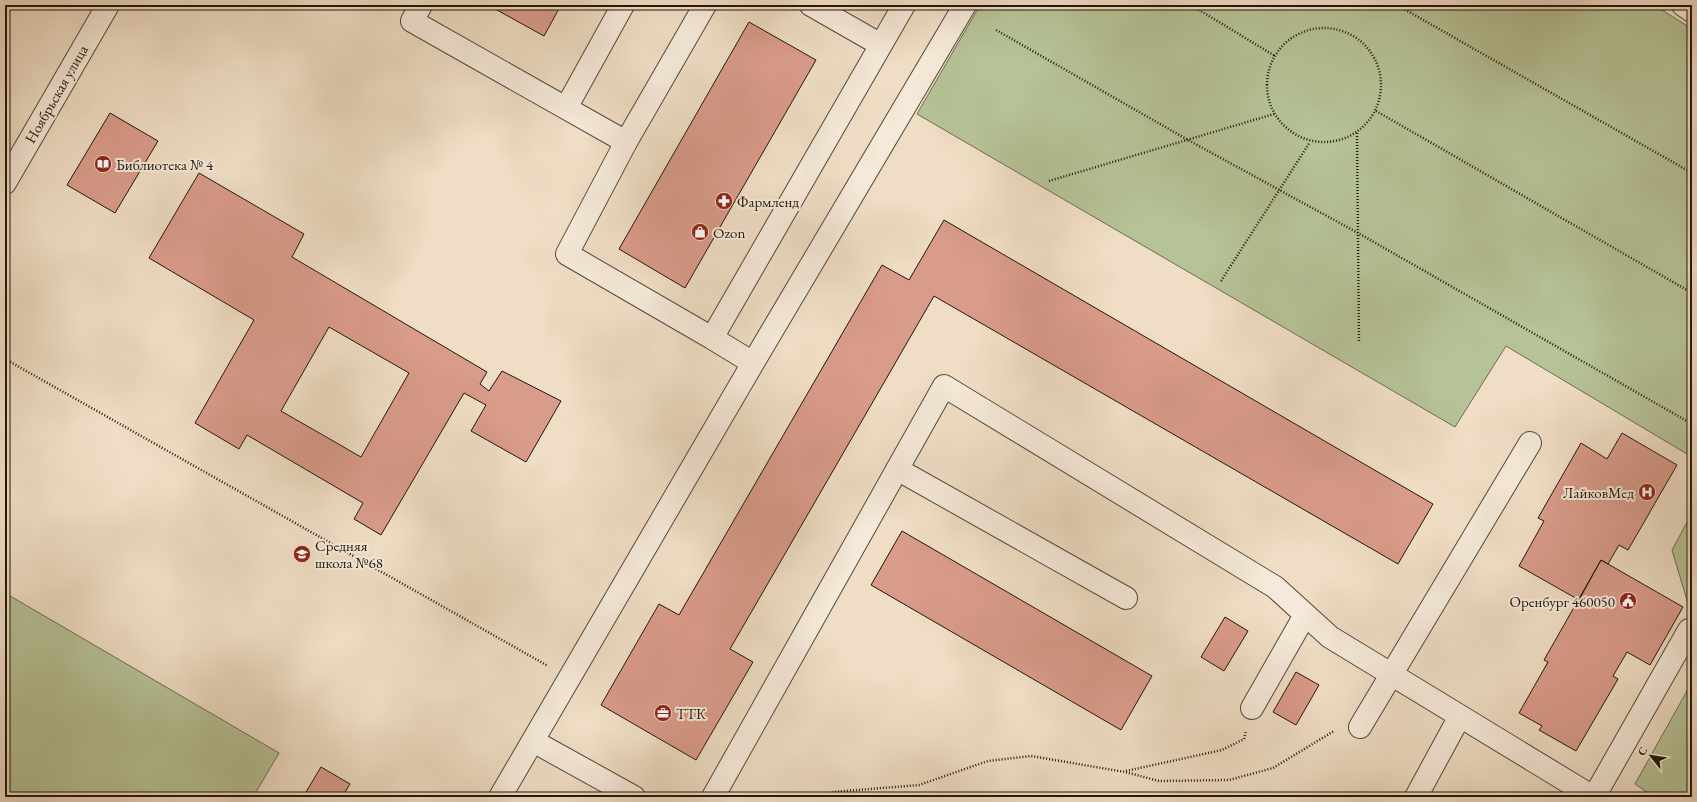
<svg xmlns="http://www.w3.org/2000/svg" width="1697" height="802" font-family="'EB Garamond',serif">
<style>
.green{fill:#b6c297;stroke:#6c6c50}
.building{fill:#d99b8a;stroke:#22160a;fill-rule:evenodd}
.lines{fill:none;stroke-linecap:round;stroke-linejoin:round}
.minor-casing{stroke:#554839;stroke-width:24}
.path{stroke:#22160a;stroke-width:2.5;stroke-dasharray:1 2;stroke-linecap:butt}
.minor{stroke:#f5e9d9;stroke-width:22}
.labels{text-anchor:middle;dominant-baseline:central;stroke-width:4;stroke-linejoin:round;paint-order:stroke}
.street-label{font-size:15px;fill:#22160a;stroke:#f5e9d9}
.poi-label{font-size:15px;fill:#22160a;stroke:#f5e9d9;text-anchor:start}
</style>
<rect width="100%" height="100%" fill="#efddc5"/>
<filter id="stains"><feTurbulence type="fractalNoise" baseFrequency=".005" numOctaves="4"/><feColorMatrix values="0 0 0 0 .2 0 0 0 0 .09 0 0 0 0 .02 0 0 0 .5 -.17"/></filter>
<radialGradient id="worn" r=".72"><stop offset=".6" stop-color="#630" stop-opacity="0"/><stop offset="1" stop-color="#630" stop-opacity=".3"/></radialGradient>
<path class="green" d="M980,5H1654L1692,29V457L1506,346L1455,427L917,114Z
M1692,513V617L1672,550Z
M5,593L279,753L253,797H5Z
M1692,682V797H1654L1635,784Z"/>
<path class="building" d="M488,5H561L544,36Z
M749,22L816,60L685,288L619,249Z
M110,113L158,141L115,213L67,185Z
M199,173L304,234L292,257L487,372L480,384L489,391L502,371L561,401L526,462L471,431L486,405L464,393L381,535L354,519L363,503L247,435L239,449L195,423L254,320L149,258ZM329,327L409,373L361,457L281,411Z
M944,220L1433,504L1398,564L934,296L730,649L753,662L696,760L601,705L659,604L679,615L882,265L909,280Z
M1622,433L1677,465L1628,550L1619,545L1608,564L1601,560L1579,600L1519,566L1544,521L1538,518L1581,443L1607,459Z
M902,531L1152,676L1121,730L871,585Z
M1601,560L1683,607L1650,665L1627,652L1613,676L1618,679L1576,751L1539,730L1542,726L1519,713L1548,662L1544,660Z
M1225,617L1248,631L1224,671L1201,657Z
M1296,672L1319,685L1296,725L1273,712Z
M321,767L350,784L342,797H303Z"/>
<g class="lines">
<defs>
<path id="minor" d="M421,5L412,21L626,142L567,254L712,338L904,5
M811,5L881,45
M1683,5L1692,11
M566,108L623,5
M626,142L705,5
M5,183L108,5
M712,338L753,363
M897,469L1126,598
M1252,708L1305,615
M1360,727L1530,443
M533,741L634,797
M500,797L753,363L965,5
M713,797L944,386L1275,587L1330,637L1593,797
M1416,797L1460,716
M1594,797L1689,630"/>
</defs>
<use href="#minor" class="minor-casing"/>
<path class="path" d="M1191,5L1275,56
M1397,5L1692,173
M1267 85a57 57 0 1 1 114 0a57 57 0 1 1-114 0Z
M996,30L1188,140L1358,233L1692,424
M1376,111L1692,293
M1357,133L1359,343
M1049,181L1274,114
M1221,281L1310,142
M5,359L548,666
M1126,771L1222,750L1244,739L1246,731
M821,797L833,792L919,785L988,761L1031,756L1125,772L1159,781L1229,780L1273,768L1334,731"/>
<use href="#minor" class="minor"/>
</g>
<defs>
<symbol id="library-disc" viewBox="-11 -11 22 22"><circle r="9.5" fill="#8f2418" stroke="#f5e9d9"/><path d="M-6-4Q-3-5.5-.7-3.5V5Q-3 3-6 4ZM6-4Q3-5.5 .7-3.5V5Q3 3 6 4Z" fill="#fff"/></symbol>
<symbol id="pharmacy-disc" viewBox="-11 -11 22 22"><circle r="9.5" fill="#8f2418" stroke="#f5e9d9"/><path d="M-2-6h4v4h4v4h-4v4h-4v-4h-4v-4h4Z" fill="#fff"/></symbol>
<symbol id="shop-disc" viewBox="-11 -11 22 22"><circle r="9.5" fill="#8f2418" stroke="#f5e9d9"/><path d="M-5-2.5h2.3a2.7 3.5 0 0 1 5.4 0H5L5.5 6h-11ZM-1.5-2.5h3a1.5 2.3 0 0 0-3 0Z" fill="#fff"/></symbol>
<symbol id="hospital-disc" viewBox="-11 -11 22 22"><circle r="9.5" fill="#8f2418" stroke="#f5e9d9"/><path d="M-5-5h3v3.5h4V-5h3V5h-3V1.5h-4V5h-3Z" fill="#fff"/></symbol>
<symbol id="school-disc" viewBox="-11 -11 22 22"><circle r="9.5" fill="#8f2418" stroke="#f5e9d9"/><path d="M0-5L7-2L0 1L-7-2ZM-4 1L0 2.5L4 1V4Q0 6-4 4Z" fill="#fff"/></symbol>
<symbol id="civic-disc" viewBox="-11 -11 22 22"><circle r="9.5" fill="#8f2418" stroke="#f5e9d9"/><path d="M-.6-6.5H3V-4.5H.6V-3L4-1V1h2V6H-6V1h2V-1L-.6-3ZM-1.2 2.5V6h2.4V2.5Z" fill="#fff"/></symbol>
<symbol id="office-disc" viewBox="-11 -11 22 22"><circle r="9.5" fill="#8f2418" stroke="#f5e9d9"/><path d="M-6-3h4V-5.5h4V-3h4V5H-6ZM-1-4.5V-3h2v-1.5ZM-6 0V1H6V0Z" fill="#fff"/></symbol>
</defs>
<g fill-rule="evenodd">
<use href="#library-disc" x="93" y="154" width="20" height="20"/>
<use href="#pharmacy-disc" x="714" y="191" width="20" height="20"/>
<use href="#shop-disc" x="690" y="222" width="20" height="20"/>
<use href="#hospital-disc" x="1637" y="482" width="20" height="20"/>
<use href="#school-disc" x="292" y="544" width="20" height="20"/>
<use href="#civic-disc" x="1618" y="591" width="20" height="20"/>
<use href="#office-disc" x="653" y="703" width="20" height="20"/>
</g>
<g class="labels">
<g class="street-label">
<text transform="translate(56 94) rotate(-60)">Ноябрьская улица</text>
</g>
<g class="poi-label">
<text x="116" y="164">Библиотека № 4</text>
<text x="737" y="201">Фармленд</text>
<text x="713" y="232">Ozon</text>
<text x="1634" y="492" text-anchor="end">ЛайковМед</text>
<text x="315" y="545">Средняя<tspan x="315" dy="17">школа №68</tspan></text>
<text x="1615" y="601" text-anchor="end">Оренбург 460050</text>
<text x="676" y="713">ТТК</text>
</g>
</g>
<rect width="1697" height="802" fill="none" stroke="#efddc5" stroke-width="20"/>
<rect x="6" y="6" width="1685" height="790" fill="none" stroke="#22160a" stroke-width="2"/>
<rect x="10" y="10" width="1677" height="782" fill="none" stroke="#22160a"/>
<g transform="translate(1651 756) rotate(300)" stroke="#f5e9d9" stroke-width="3" paint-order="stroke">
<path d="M0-3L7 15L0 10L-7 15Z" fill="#22160a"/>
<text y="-6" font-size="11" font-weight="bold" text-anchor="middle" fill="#22160a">С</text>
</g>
<rect width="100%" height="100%" filter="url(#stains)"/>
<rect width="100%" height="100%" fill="url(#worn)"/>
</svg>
